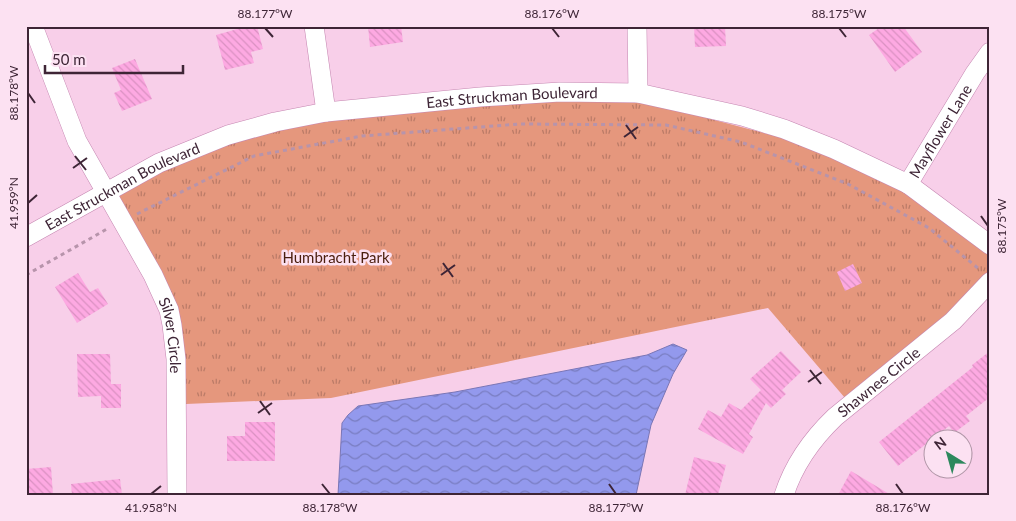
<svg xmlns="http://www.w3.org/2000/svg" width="1016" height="521" font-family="Lato,sans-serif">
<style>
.park{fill:url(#park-tufts)}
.water{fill:url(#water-waves);stroke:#7a76b6}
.building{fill:url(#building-back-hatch)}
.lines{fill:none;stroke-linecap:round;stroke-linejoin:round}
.minor-casing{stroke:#c586b1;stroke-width:20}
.path{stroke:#b794ab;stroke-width:3;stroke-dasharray:4 4;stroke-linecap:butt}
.minor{stroke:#fff;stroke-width:19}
.ticks{fill:none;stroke:#3e2536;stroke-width:2}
.labels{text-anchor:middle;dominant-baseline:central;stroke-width:5;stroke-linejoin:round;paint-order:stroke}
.street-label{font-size:15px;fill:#3e2536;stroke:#fce1f2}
.park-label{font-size:15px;fill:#4a1e0e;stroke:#fce1f2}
.neatline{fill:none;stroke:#3e2536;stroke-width:2}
.ticks-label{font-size:12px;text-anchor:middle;fill:#3e2536}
</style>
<defs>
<pattern id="park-tufts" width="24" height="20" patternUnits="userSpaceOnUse" patternTransform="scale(1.25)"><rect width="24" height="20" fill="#e5977d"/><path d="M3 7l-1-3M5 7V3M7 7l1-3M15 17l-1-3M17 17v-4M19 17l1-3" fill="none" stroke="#bb7b67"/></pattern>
<pattern id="water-waves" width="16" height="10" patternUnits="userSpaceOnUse" patternTransform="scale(1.25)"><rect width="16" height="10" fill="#9399ed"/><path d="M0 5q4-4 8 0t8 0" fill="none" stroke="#797dc1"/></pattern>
<pattern id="building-back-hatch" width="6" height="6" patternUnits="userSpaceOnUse" patternTransform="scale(1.25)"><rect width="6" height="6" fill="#fda9e2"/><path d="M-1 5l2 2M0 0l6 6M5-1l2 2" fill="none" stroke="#da91c2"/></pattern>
</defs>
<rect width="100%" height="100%" fill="#f8cfe9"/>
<path class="park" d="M638,100L795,141L904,189L990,252V272L953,312L845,398L768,308L331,398L186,404L183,340L116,195L177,161L236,140L323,119L531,101Z"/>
<path class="water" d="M673,344L687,350L673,374L651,425L636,495H338L342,423L348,415L358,406L455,392L647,355Z"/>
<path class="building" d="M248,26H257L263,49L251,52L254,63L225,70L216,35Z
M368,26H401L403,42L370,47Z
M694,26H725L726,46L695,47Z
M882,26H903L922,52L895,72L869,35Z
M135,59L152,99L122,111L114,93L121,90L112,68Z
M853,264L862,283L845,291L837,272Z
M78,273L90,292L98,288L108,304L77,323L55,287Z
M781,351L801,372L782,390L786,394L771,408L766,403L749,434L753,437L743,454L698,429L708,410L721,417L729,403L741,410L761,390L750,379Z
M990,351V397L966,416L970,421L954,433L949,426L898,466L879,442L973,367L972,365Z
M77,354H110L111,384H121V408H101V396L78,397Z
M245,422H275V461H227V436H245Z
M694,457L726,465L718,495H685Z
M51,467L53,495H26V469Z
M851,471L891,495H838Z
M120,479L122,495H72L71,484Z"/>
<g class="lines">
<defs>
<g id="minor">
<path id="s1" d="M33,26L77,141L153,275L169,310L172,325L176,359L177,495"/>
<path d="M314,26L326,112"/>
<path d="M637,26L638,93"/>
<path id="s2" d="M908,184L975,73L990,52"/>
<path id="s3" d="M26,237L159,163L228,135L275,122L326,112L480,97L560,92L638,93L742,116L784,129L834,149L908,184L990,245"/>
<path id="s4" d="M784,495C794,464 812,439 835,417L953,321L990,282"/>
</g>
</defs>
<use href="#minor" class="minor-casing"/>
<path class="path" d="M137,214L254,156L362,136L520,124L666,125L741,142L848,184L929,228L979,269
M26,275L107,229"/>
<use href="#minor" class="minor"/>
</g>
<path class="ticks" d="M265,28L273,37M552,28L559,37M839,28L846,37M28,93L35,103M626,125L636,139M624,137L638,127M75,156L86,170M73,168L87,158M28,203L37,195M981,216L988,226M443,263L453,277M441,275L455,265M810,370L821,384M808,382L822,372M260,401L270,415M258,413L272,403M322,484L330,494M609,484L616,494M896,484L903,494M151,494L161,486"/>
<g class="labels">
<g class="street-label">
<text stroke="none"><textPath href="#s3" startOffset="514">East Struckman Boulevard</textPath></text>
<text stroke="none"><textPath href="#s2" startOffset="62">Mayflower Lane</textPath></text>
<text stroke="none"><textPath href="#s3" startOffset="109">East Struckman Boulevard</textPath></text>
<text stroke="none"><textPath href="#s1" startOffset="341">Silver Circle</textPath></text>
<text stroke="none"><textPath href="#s4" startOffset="150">Shawnee Circle</textPath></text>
</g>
<g class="park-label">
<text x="336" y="257">Humbracht Park</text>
</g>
</g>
<rect width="1016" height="521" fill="none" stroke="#fce1f2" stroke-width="55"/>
<g transform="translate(948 454) rotate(323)"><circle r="24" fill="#fce1f2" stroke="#b096a7"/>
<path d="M0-4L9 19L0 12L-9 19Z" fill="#2d885d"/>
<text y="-8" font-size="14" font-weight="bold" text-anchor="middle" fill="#3e2536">N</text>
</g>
<path d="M45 65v8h138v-8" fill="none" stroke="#3e2536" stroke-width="2.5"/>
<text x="52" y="65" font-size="15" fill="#3e2536" stroke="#fce1f2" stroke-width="4" paint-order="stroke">50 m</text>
<rect x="28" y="28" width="960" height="466" class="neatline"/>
<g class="ticks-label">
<text x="265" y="18">88.177°W</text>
<text x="552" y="18">88.176°W</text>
<text x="839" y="18">88.175°W</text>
<text transform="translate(14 93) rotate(-90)" y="4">88.178°W</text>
<text transform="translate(14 203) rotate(-90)" y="4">41.959°N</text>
<text transform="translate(1002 226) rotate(-90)" y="4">88.175°W</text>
<text x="151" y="512">41.958°N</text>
<text x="330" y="512">88.178°W</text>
<text x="616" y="512">88.177°W</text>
<text x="903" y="512">88.176°W</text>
</g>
</svg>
